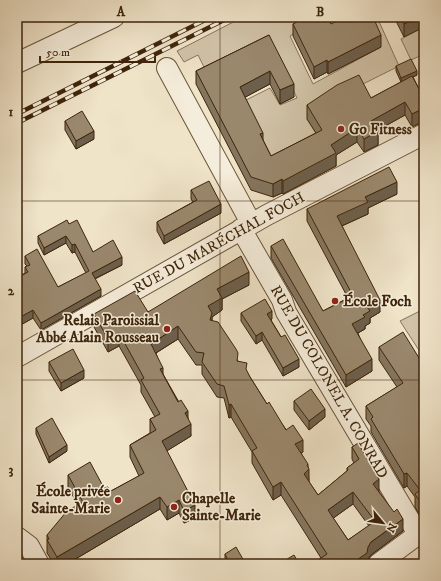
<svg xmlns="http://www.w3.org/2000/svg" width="441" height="581" font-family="'IM FELL DW Pica',serif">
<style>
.green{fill:#d1c3a8;stroke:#88745a}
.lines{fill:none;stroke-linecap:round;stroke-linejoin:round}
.minor-casing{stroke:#6a543a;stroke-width:22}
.minor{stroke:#f5eddb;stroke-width:20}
.rail-casing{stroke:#3e250b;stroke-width:4.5}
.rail{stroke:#f5eddb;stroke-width:3;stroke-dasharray:9;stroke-linecap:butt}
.wall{fill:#84755e;stroke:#3e250b;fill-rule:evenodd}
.shaded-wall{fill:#6c5f4c;stroke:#3e250b}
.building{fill:#9a886d;stroke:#3e250b;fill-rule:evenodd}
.grid{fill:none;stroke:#3e250b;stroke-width:1;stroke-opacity:0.55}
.poi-dot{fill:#8f2418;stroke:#f5eddb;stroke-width:1.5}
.labels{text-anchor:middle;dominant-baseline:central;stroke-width:3;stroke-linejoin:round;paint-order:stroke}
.poi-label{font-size:15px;font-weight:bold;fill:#3e250b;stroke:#f5eddb;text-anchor:start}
.street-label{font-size:15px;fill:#3e250b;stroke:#f5eddb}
.neatline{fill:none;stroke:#3e250b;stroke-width:1.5}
.grid-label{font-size:13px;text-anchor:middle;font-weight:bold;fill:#3e250b}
</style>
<rect width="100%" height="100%" fill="#efe3c8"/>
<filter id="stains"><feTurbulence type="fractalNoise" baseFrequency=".005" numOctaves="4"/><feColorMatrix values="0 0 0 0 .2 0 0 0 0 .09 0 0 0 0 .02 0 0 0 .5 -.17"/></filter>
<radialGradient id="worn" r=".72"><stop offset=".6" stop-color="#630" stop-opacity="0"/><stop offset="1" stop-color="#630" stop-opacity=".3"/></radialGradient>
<path class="green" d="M243,17H323L290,36L313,84L381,47L369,17H377L399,66L337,97L307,119L320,140L275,165L242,102L270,88L280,105L297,98L271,45L208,75L198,55L184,62L177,51Z
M424,27V54L411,60L401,39Z
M424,309V358L400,321Z"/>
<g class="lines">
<defs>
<path id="minor" d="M17,63L114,17
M167,68L251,223
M241,229L282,300L286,312L418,534
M17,357L267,215L424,134
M17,537L29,546L39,564
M378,564L424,530"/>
</defs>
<use href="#minor" class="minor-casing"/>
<use href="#minor" class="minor"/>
<defs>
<path id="rail" d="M17,114L211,17
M17,123L230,17"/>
</defs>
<use href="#rail" class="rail-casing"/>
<use href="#rail" class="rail"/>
</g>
<path class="wall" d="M394,17H424L404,37Z
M293,24H331L381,47L328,74L327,72L314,79L293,36Z
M269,35L294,97L280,104L270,84L245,97L263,140L271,156L316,133L307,119V105L371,98L401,82L396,71V66L417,75L413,77L419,89L424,86V121L412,127L405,115L378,130V145L364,152L357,142L336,155V166L283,194L282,193L273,197L251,190L196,84V71Z
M65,121L94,139L76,149L65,130Z
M191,190L221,213L164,244L157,231V222L193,202L191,199Z
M397,194L368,208V214L342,226L380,312L370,318V323L365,326V329L358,333L372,371L346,387L271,258V246L323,311L348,298L307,221V209Z
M69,224L93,252L122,265L95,279L101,296L41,330L33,318L17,327V278L25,273V267L27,266L25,264V256L58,287L86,273L75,252L72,253L66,243L44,255L38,243V236Z
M249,285L222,299V310L212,317V321L238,361L247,372L250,377L267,404L303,452L301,453L308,467L309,482L318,495L347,471V468L354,463L352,459V447L403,531L371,555L368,559L367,564H315V562L321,558L281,495L273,500L252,463V452L231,417L229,418L224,398L217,397L202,374V365H196L178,339L156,353L163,374L188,418L191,436L166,451L195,518L184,523L179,513L167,520L160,509L67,564H54L47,553V535L78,505L68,487V475L111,491L139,476L130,457V445L150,433V419L155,417L141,392V385L119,346L108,352L94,327V314L148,312ZM353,504L369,526L348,540L333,518Z
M241,313L272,319L271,320L299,367L283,376L262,340L256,344L241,321Z
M379,347L424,366V519H422L415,507V497L407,486L404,488L371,432V426L366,419V406L397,387L379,360Z
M49,362L84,378L61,391L49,371Z
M294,401L325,417L309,430L294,410Z
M36,428L67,451L49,463L36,434Z
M225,554L244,564H228L225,558Z"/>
<path class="shaded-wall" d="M419,17H424V27L404,37V24Z
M381,35V47L328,74V62Z
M327,60V72L314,79V67Z
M270,71V84L240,100V87Z
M417,71V75L401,82V78Z
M294,84V97L280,104V90Z
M405,102V115L371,134V121Z
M424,108V121L412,127V114Z
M357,128V142L336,155V166L283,194V181L331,145Z
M94,131V139L76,149V141Z
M378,131V145L364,152V139Z
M263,133V146L260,134Z
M282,179V193L273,197V184Z
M397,182V194L368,208V214L337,228V216L365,197Z
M221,204V213L164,244V236Z
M66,236V243L44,255V248Z
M75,244V252L72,253V245Z
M122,257V265L92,280V273Z
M249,272V285L222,299V310L212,317V325L210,333L208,306L217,289Z
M101,289V296L41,330V323Z
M380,300V312L370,318V323L365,326V329L352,336V324L363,315L367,307Z
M33,310V318L17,327V319Z
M272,311V319L267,322V314Z
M178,326V339L151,356V344Z
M262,332V340L256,344V336Z
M119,333V346L108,352V339Z
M299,359V367L283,376V368Z
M372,359V371L346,387V375Z
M163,368V380L160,369Z
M84,370V378L61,391V383Z
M231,404V417L229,418V405Z
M325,409V417L309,430V421Z
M188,411V424L185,413Z
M191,424V436L162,454V441Z
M303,440V452L295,457V444Z
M67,445V451L49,463V457Z
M308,464V470L309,469V482L304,486V474L307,465Z
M407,473V486L404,488V474Z
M379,479V491L373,496V484Z
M281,482V495L273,500V487Z
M353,492V504L328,522V510Z
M160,497V509L67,564H57V557Z
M179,500V513L167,520V507Z
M195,505V518L184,523V511Z
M403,519V531L371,555L368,559L367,564H351L371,542Z
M244,561V564H239Z"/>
<path class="building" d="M307,17H328L331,24L345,17H373L381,35L328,62L327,60L314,67L293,24Z
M400,17H419L404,24Z
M269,35L294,84L280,90L270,71L240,87L263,133L260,134L271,156L322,130L307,105L337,85L359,75L371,98L412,76L419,89L424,86V108L412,114L405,102L371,121L378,131L364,139L357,128L331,145L336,153L283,181L282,179L273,184L251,177L196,71Z
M411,59L417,71L401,78L396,66Z
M82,111L94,131L76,141L65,121Z
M389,167L397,182L365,197L368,202L337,216L380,300L367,307L370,311L363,315L365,317L352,324L372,359L346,375L271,246L283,239L323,311L353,296L307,209Z
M209,181L221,204L164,236L157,222L197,200L191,190Z
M67,220L69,224L77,220L93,252L113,240L122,257L92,273L101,289L41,323L33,310L17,319V278L28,272L25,267L30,265L25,256L37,249L58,287L89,271L75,244L72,245L66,236L44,248L38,236Z
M241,256L249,272L217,289L222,298L208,306L212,313L210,320L218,322L236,349L238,353L237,361L247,363L246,369L250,377L267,404L269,402L286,430L293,425L303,440L295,444L308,464L307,465L309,469L304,474L318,495L348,470L347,468L359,459L352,447L358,443L379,479L373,484L394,512L397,509L403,519L371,542L368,547L367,553L351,564H325L315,562L327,554L281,482L273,487L252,451L257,448L231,404L229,405L224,386L217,384L202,362L204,353L196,352L178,326L151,344L163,368L160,369L178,402L181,400L188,411L185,413L191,424L162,441L195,505L184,511L179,500L167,507L160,497L57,557L47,540L49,539L47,535L67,511L83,502L68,475L90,462L104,488L108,487L111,491L144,473L130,445L156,430L150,419L160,414L141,380L144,378L119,333L108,339L94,314L135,291L148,312ZM353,492L375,521L348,540L328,510Z
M265,299L272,311L267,314L281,337L285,335L299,359L283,368L262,332L256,336L241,313Z
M403,332L424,366V506L422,505L415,494L420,490L407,473L404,474L371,419L373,417L366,406L403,383L379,347Z
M73,349L84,370L61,383L49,362Z
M311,389L325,409L309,421L294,401Z
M52,418L67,445L49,457L36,428Z
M236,547L244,561L239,564H230L225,554Z
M294,555L299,564H279Z"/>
<path class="grid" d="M220,17V564M17,201H424M17,380H424"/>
<g class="poi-dot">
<circle cx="341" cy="129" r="4"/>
<circle cx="335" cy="301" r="4"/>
<circle cx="167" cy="329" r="4"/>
<circle cx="118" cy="500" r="4"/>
<circle cx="174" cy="507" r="4"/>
</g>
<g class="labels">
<g class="poi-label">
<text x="349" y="129">Go Fitness</text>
<text x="343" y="301">École Foch</text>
<text x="159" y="320" text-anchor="end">Relais Paroissial<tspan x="159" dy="17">Abbé Alain Rousseau</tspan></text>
<text x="110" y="491" text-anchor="end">École privée<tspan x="110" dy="17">Sainte-Marie</tspan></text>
<text x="182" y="498">Chapelle<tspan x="182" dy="17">Sainte-Marie</tspan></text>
</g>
<g class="street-label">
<text transform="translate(219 243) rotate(-29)">RUE DU MARÉCHAL FOCH</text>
<text transform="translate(329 382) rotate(60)">RUE DU COLONEL A. CONRAD</text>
</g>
</g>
<rect width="441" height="581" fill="none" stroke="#efe3c8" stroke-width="44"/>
<g transform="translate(383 523) rotate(119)" stroke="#f5eddb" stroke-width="3" paint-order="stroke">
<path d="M0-3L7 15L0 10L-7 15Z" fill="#3e250b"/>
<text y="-6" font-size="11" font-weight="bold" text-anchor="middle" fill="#3e250b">N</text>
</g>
<path d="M40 56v6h115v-6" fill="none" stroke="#3e250b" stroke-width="2"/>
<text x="46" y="56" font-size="12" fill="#3e250b" stroke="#f5eddb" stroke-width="3" paint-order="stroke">50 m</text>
<rect x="22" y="22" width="397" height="537" class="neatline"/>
<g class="grid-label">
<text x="121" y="16">A</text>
<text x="320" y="16">B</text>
<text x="11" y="116">1</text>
<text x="11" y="295">2</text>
<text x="11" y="474">3</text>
</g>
<rect width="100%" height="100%" filter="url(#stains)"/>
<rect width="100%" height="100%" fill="url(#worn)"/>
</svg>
